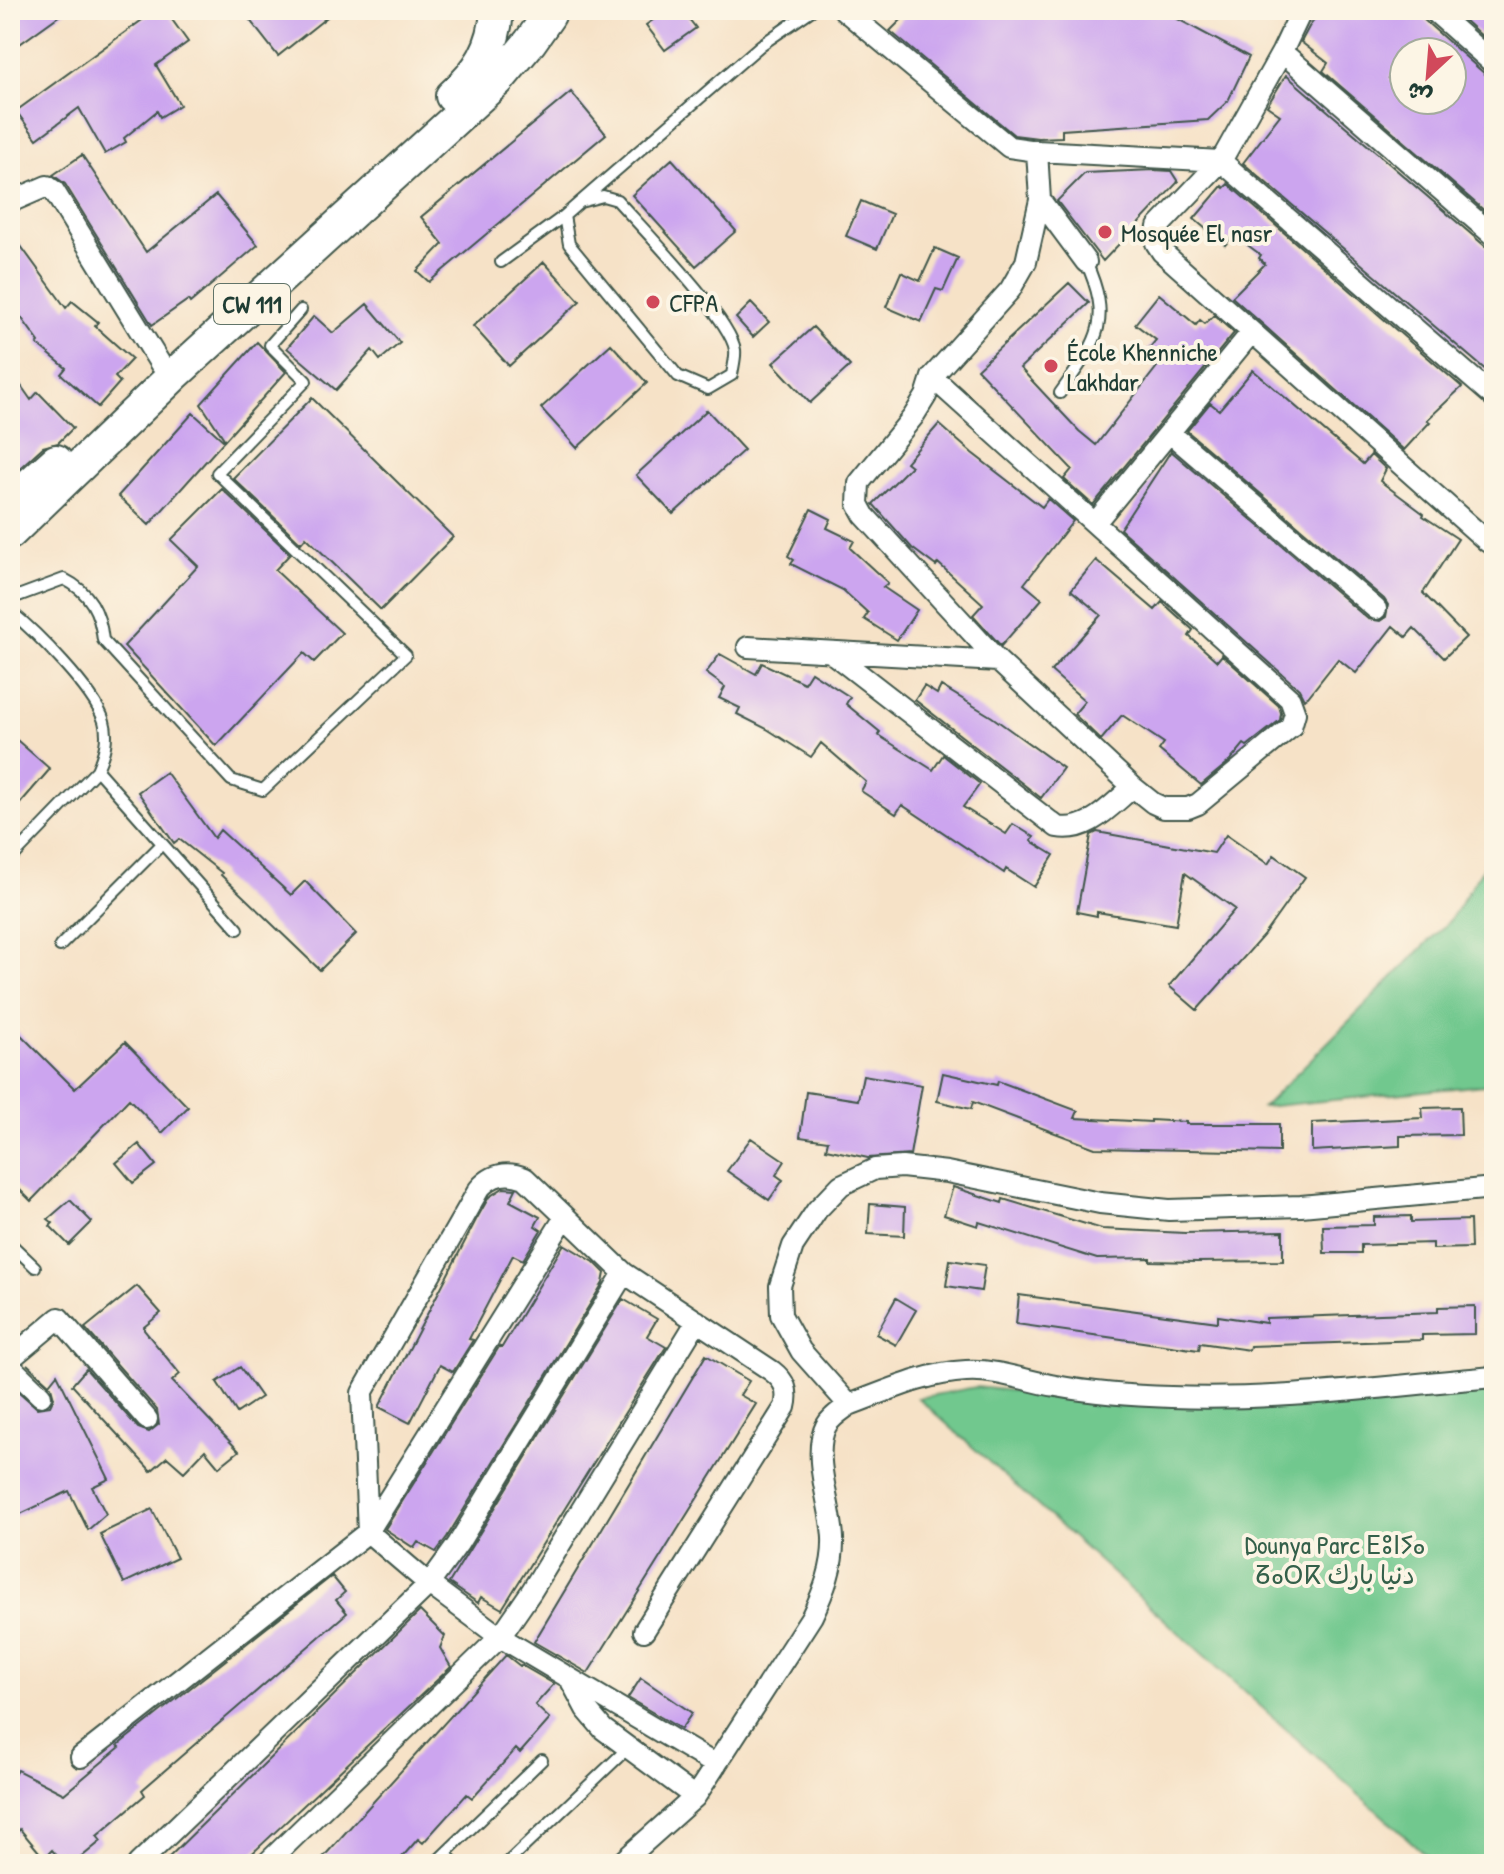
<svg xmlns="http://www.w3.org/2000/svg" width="1504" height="1874" font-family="'Patrick Hand','Playpen Sans Arabic','Noto Sans Tifinagh',sans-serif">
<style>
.green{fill:#71c88e;stroke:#488261;stroke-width:2}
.building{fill:#cca5ef;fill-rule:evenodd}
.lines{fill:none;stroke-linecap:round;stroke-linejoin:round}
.service-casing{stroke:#3f564a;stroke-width:14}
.minor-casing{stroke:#3f564a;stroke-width:24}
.primary-casing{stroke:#3f564a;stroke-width:36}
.service{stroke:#fff;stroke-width:10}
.minor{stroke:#fff;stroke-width:20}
.primary{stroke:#fff;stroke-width:32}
.poi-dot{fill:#d1495b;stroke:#fcf5e5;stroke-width:3}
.labels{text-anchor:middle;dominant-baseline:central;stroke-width:8;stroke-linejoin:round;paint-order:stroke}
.shield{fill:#fcf5e5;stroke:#617469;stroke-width:2}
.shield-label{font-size:24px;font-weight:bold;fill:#1f3d34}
.poi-label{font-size:26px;fill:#1f3d34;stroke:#fcf5e5;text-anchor:start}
.park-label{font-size:26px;fill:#34604a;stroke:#fcf5e5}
</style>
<rect width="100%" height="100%" fill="#fcf5e5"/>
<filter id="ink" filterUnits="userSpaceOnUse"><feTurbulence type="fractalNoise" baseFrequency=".0125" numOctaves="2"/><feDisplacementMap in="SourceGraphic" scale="16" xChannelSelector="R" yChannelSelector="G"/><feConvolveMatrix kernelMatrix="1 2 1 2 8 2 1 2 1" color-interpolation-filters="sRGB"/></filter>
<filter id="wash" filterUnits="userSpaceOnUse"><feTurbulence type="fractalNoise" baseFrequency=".006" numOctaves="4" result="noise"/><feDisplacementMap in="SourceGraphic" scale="32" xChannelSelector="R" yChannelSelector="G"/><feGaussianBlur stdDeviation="1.8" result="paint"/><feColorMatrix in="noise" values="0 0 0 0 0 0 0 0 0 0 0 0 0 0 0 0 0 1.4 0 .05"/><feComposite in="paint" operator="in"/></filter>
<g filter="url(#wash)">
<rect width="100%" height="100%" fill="#f6e2c7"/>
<path class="green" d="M1494,851V1084L1263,1107L1450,920Z
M976,1387C1057,1396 1139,1403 1220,1403C1311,1404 1403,1397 1494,1389V1864H1436L918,1398Z"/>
<g id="blocks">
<path class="building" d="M10,10H67L10,51Z
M156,10H165L188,42L156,65L180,105L160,117L157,111L124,138L126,142L105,154L79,108L37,139L16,111Z
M242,10H336L278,56Z
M667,10H682L696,28L665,50L646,25Z
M911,10H1083L1088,14L1161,10L1249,57L1228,101L1208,120L1062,130V137L1038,138L1014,135L890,31Z
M1322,10H1420L1424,20L1485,74L1494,77V219L1323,71L1328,63L1301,42L1309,27ZM1404,52H1452V100H1404V89L1389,78L1404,61Z
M1453,10H1494V47Z
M1286,75L1485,246L1494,249V377L1243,163L1280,115L1267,106Z
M571,92L606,134L429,282L417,271L443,244L421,217Z
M82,155L146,252L216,195L258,245L190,303L188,300L152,325L65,184L53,175Z
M672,159L736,231L696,266L632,195Z
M1154,170L1171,171L1178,182L1103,261L1057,201L1085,173Z
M1228,184L1462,387L1427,420L1430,422L1404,450L1232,297L1265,264L1259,258L1261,255L1234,235L1225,245L1194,219L1222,186L1224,188Z
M861,201L892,214L877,249L846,236Z
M10,231L66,308L72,301L98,322L95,326L132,359L115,377L120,382L98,407L61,374L66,368L37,344L39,342L10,302Z
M935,248L958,258L943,291L936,289L921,322L886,307L901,272L920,281Z
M544,262L580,301L509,366L473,326Z
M1069,283L1089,303L1020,368L1079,431L1096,445L1160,363L1146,352L1156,340L1135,324L1159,294L1196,325L1200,320L1205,324L1214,315L1234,333L1093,505L1064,479L1072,469L977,369Z
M751,303L769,322L753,337L736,318Z
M367,304L400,343L380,360L372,350L336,390L287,348L314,316L333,333Z
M813,327L850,366L810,403L773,363Z
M257,342L286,372L225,440L201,404Z
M611,344L647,383L577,448L541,408Z
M10,370L31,400L38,392L73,428L58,443L43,447L13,474L10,472Z
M1253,370L1363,464L1371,455L1386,469L1380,481L1424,514L1423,516L1458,539L1423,593L1466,637L1444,658L1414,628L1406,637L1393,626L1356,673L1338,659L1308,697L1304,699L1299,689L1120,529L1171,451L1368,619L1380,621L1386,617L1388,605L1384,599L1187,431L1210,403L1219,410Z
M312,398L453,537L381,610L306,537L301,543L233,478Z
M707,410L744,450L673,514L636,475Z
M193,413L224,441L149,525L118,496Z
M939,424L972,453L1042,507L1048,499L1073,521L1024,584L1042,599L1001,646L973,615L983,604L938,563L936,566L912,548L873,504L911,466L906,462Z
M222,489L290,554L275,570L342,633L314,662L304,653L216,746L124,646L198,566L171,540Z
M811,509L831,519L827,528L854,541L850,548L888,583L883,587L917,610L897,640L864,619L868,613L843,590L791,564L794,560L788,556Z
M1096,560L1155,610L1162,602L1193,630L1189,636L1217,661L1222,655L1279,706L1281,713L1280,720L1247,746L1244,744L1230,761L1201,785L1159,750L1164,743L1122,715L1101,740L1074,714L1085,701L1051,671L1101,615L1071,590Z
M720,654L756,674L762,663L804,683L811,672L850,697L846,704L880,732L878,735L933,770L943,755L980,784L963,807L1006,834L1013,824L1034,837L1031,841L1054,855L1034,887L1006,869L1004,873L902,805L896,814L861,791L866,782L821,743L811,757L767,729L737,714L740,708L719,698L725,687L706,673Z
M924,686L937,694L941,686L992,717L1063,768L1041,798L915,700Z
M10,734L50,769L10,815Z
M166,772L214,838L220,830L291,895L305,881L356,934L320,970L221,875L222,873L179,839L174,843L138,792Z
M1097,832L1214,853L1226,835L1268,864L1274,855L1305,877L1263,936L1197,1010L1169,986L1235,909L1185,873L1176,925L1097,912V916L1077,912L1091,835Z
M10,1024L75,1089L125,1042L188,1107L162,1133L129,1099L31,1201L10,1180Z
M943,1073L997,1085L998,1081L1078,1111L1075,1118L1151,1122V1120L1186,1122V1124H1279V1152L1095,1148L973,1102L971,1109L937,1101Z
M863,1075L922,1085L910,1155L868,1158L826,1149L828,1141L800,1137L806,1092L858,1100Z
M1460,1107L1461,1135L1400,1136V1146L1312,1151V1123L1423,1118L1422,1108Z
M751,1138L785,1161L776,1175L783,1180L769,1200L727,1171Z
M139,1144L156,1165L133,1183L116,1163Z
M953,1187L1002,1203L1003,1199L1102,1229L1185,1233L1283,1231V1261L1197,1262L1150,1261V1258L1097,1259L979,1222L978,1226L944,1215Z
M503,1188L516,1189L510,1201L540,1217L535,1226L541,1230L523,1260L513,1255L469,1339L473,1340L453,1372L440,1365L410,1423L379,1407L476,1220L489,1197Z
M70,1200L92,1222L69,1245L50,1226L53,1223L48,1219Z
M870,1204L905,1207L904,1236L868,1234Z
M1411,1216V1222L1470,1220L1471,1248L1433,1249V1243L1361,1245V1253H1324L1323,1226L1374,1225V1217Z
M564,1244L594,1262L605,1273L603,1283L447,1537L436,1552L418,1542L414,1548L385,1529L499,1347H502Z
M950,1260L985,1265L981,1291L946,1286Z
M137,1286L161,1313L144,1327V1330L180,1374L172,1381L239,1451L219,1467L205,1450L184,1472L167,1457L151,1471L72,1385L86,1369L138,1428L149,1432L159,1424L157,1410L85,1328Z
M1019,1295L1218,1322V1316L1266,1323V1318L1438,1312V1307L1475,1306V1334L1422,1335V1340L1250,1346L1249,1350L1200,1343L1199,1350L1016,1324Z
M896,1298L916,1310L896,1345L876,1334Z
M623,1299L657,1319L647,1336L666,1347L502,1609L481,1597L478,1603L449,1583Z
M706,1355L749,1381L740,1395L756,1404L588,1673L534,1642Z
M27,1364L49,1384L57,1374L109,1479L92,1487L106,1514L88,1530L69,1491L16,1516L10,1523V1384L37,1408L50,1406L54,1398L51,1387Z
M240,1367L261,1397L237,1413L217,1382Z
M152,1509L177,1558L124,1583L100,1534Z
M332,1576L345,1592L336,1600L347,1613L142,1790L145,1795L97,1836L101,1841L73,1864H64L52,1850L44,1858L20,1829L10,1841V1782L17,1770L64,1794L120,1747L118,1745Z
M420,1611L445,1636L440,1648L451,1667L241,1864H162Z
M506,1655L520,1666L521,1665L554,1684L535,1705L550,1719L520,1753L516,1749L472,1798L467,1794L423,1843L418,1839L396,1864H317Z
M641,1678L692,1713L681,1729L628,1698Z"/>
</g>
</g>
<g filter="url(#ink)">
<use href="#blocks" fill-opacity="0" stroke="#3f564a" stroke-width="2"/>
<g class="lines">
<defs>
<path id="service" d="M580,202L603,196L617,200C641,227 731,319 735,350C736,357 733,367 732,375L708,389L678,376L569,244L564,216L580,202L761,45L812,10
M501,262L564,216
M1060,393C1096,342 1114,324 1086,262
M10,599L64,579C90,592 100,612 103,640L231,780L263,790L406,655L217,473L306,381L270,345L301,310
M10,611C36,632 94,690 104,721C109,738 104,754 97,770L10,860
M97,770L238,929
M60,946L162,844
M10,1243L35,1267
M445,1854L456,1864
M434,1864L542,1760
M506,1864L629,1747"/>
<path id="minor" d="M844,10L1009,147L1037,151L1221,161L1282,52L1302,10
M1433,10L1494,64
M1282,52L1494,236
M1040,200L1086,262
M10,202L47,186L54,191L161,365
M932,377L1290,699L1295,713L1291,727L1198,804L1188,808H1164L1153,803L1133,787L998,661L864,515L858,504L859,483L913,417L926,396L932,377L1010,290L1026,262L1040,200L1037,151
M1170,433L1376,609
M1095,523L1251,333
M1488,542L1162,252L1156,243L1158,227L1221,161L1494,397
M748,647L998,661
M832,653L1057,827C1088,833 1110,806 1133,787
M1494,1188L1301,1206L1169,1210L1100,1203L947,1172L902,1167L875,1169L841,1185L817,1210L793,1246L780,1286L781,1315L801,1351L849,1405C887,1391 925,1373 966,1371C996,1369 1026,1381 1056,1386C1094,1393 1133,1396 1171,1397C1278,1401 1387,1386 1494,1377
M10,1359L59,1318L147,1419
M10,1366L41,1396
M644,1631L785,1407C789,1391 785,1381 772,1371L624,1273L525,1178C507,1171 492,1174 479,1189L362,1393L368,1532L429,1584L500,1637L716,1765
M570,1679L586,1709L603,1729L695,1797
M81,1757L368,1532L565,1217
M138,1864L429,1584L458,1544L624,1273
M266,1864L500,1637L531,1592L697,1321
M620,1864L695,1797L812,1616C824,1591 834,1566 833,1538C832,1507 811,1455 826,1426C831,1417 841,1411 849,1405"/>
<path id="primary" d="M452,96C479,72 495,47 497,10
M10,502L56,461
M10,533L174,375L498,80L530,42L549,15"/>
</defs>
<use href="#service" class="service-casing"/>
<use href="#minor" class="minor-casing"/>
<use href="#primary" class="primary-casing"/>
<use href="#service" class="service"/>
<use href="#minor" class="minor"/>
<use href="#primary" class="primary"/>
</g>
</g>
<g class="poi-dot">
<circle cx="1105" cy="232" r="8"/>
<circle cx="653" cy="302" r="8"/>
<circle cx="1051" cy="366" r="8"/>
</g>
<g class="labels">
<rect class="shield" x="214" y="284" width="76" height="40" rx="6"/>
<g class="shield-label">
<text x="252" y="304">CW 111</text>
</g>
<g class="poi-label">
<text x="1121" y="232">Mosquée El nasr</text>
<text x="669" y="302">CFPA</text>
<text x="1067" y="351">École Khenniche<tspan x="1067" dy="30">Lakhdar</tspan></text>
</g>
<g class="park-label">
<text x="1335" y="1544">Dounya Parc ⴹⵓⵏⵢⴰ<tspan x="1335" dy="30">ⵒⴰⵔⴽ دنيا بارك</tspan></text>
</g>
</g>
<rect width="1504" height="1874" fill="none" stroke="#fcf5e5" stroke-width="40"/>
<g transform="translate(1428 76) rotate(206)"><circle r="38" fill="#fcf5e5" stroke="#a4ab9e" stroke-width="2"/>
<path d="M0-6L14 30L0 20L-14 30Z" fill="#d1495b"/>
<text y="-12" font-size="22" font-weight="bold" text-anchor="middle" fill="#1f3d34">ش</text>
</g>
</svg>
